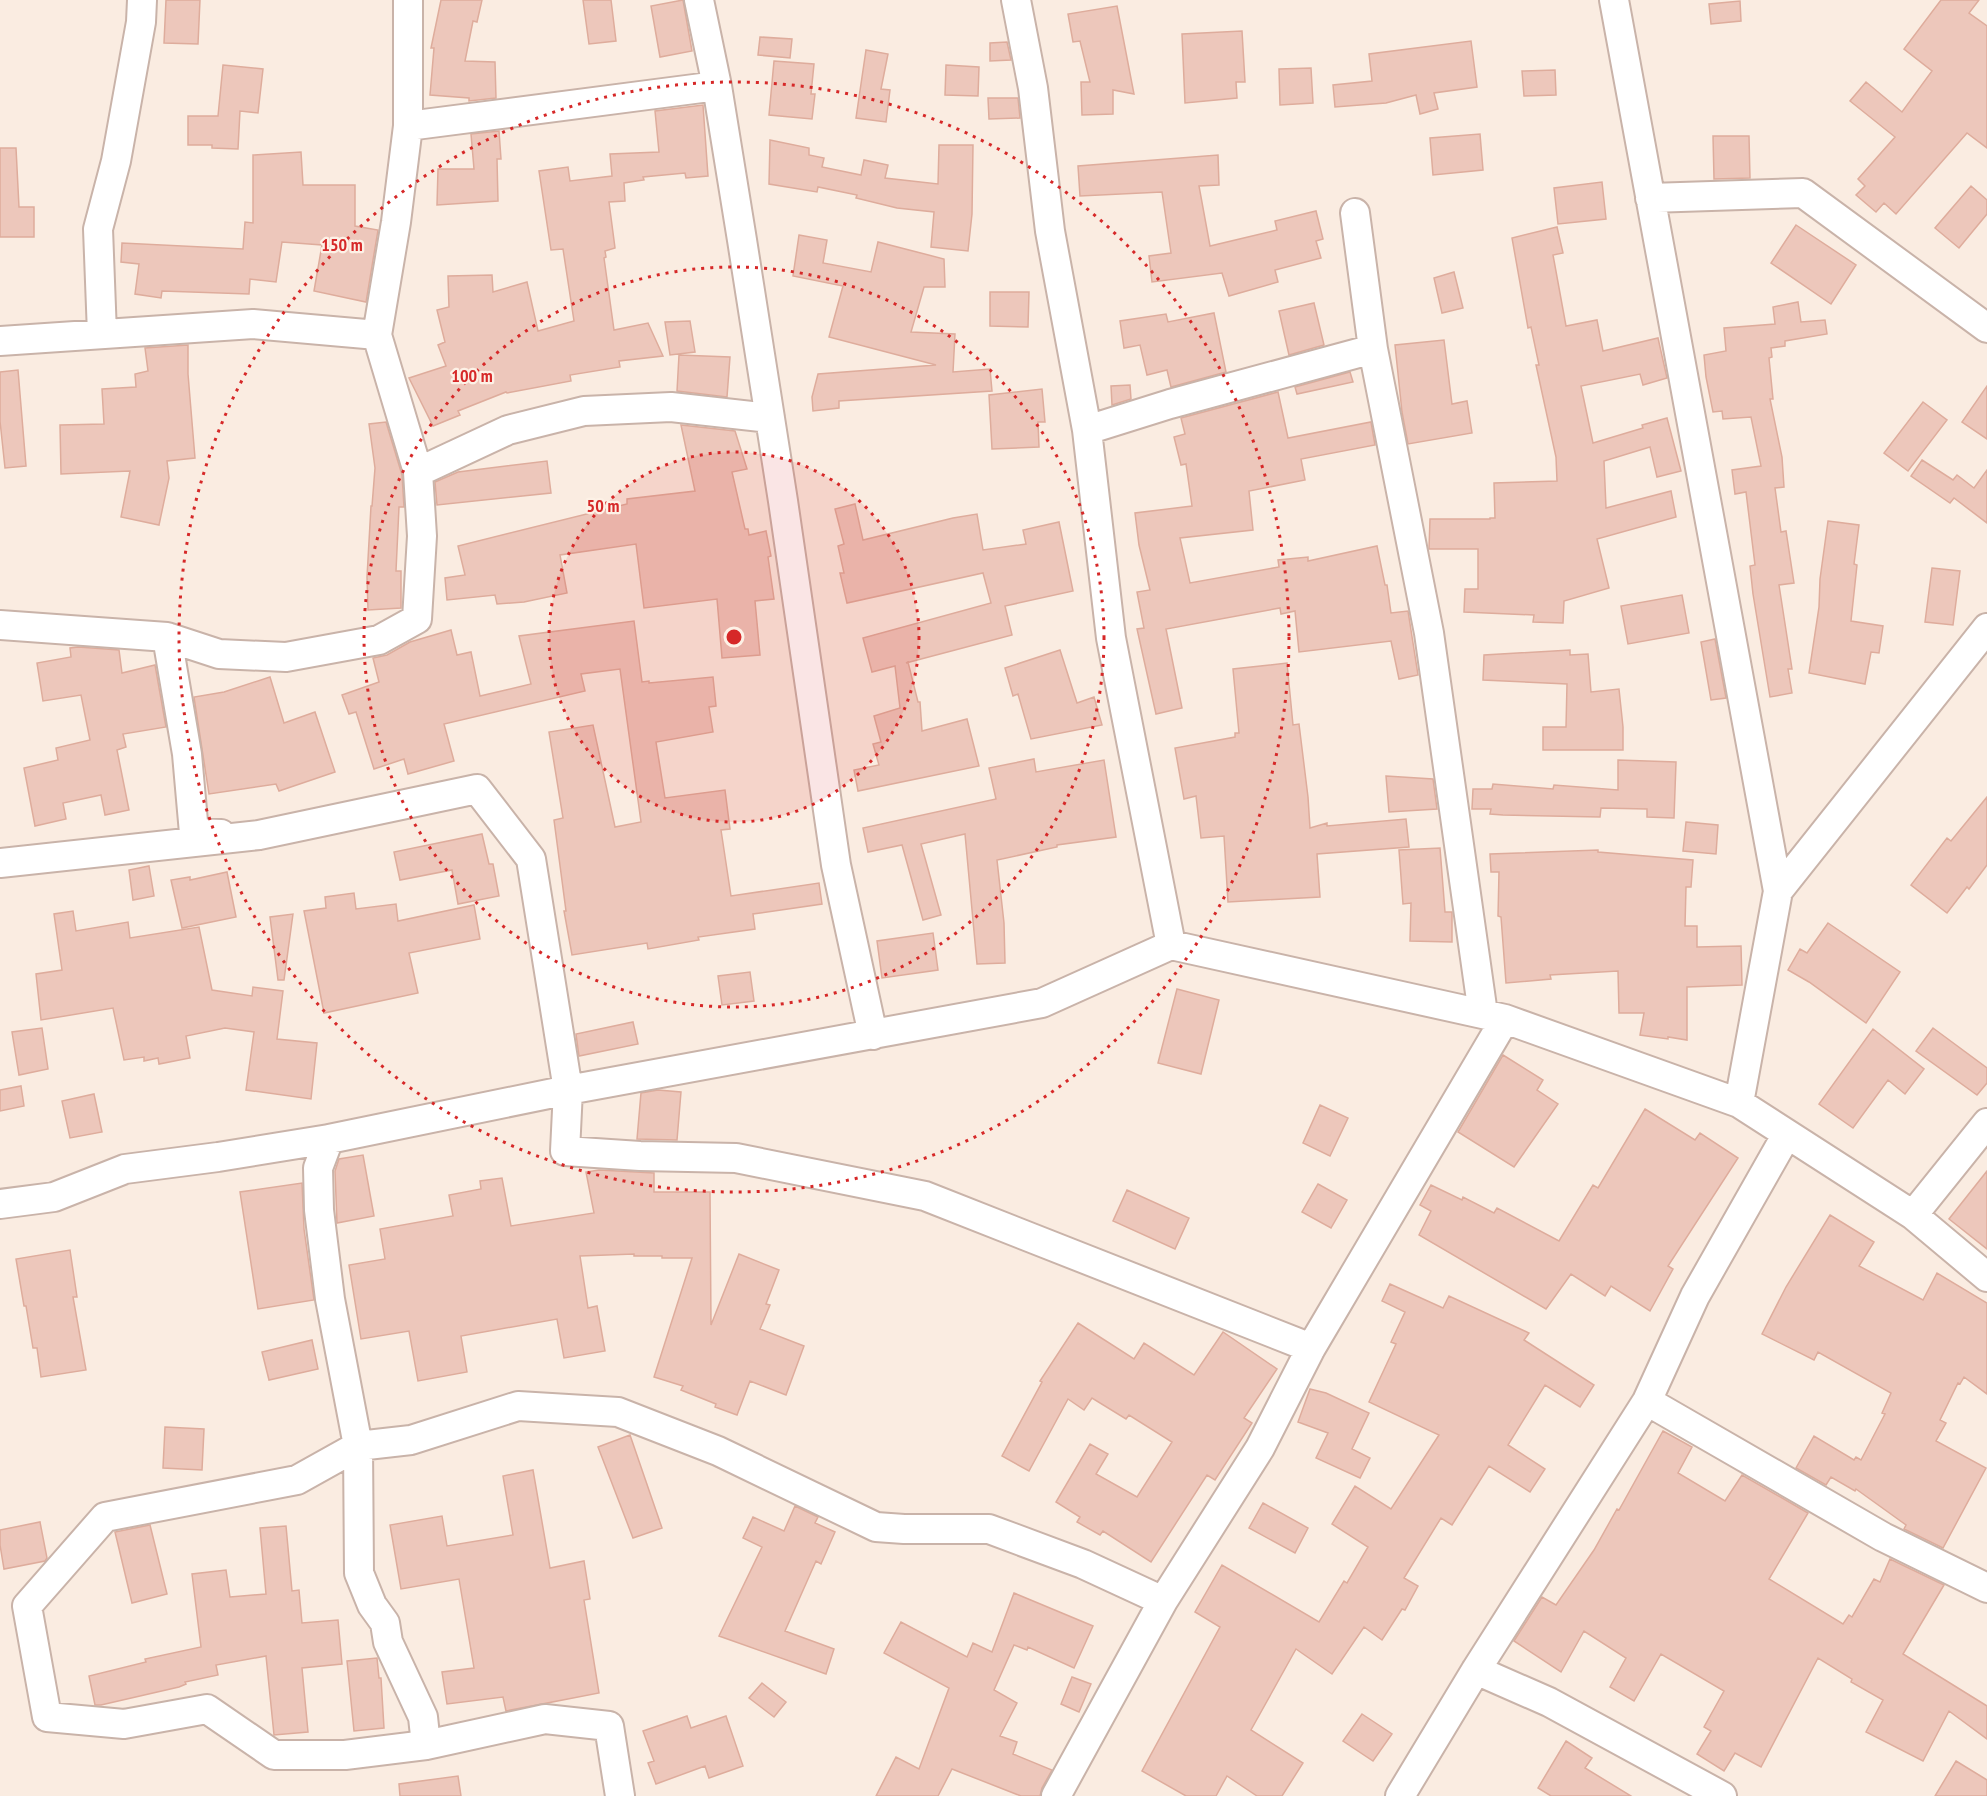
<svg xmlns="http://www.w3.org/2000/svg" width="1987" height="1796" font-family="'PT Sans Narrow',sans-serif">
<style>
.building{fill:#edc7bb;stroke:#deac9c;stroke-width:1.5}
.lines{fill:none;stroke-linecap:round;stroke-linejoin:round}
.minor-casing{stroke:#c9b3a9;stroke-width:32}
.minor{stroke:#fff;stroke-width:28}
.ring{fill:none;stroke:#d62828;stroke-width:3;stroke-dasharray:3 6}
.centre{fill:#d62828;stroke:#fdf1e6;stroke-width:3}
.ring-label{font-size:18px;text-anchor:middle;font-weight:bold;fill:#d62828;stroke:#fdf1e6;stroke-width:4.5;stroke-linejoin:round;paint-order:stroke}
</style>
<rect width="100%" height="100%" fill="#faece1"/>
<path class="building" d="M166,0H200L198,44L164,43Z
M441,0H482L477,22L473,21L465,61L495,62L496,98L469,101V98L430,95L434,48H431Z
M583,0H611L616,41L589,44Z
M683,0L692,51L660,57L651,6Z
M1941,0H1979L1969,13L1987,26V148L1967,133L1896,214L1884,203L1876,212L1856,195L1865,186L1858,179L1895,137L1850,101L1866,82L1902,112L1932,71L1904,49Z
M1740,1L1741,21L1711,24L1709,4Z
M1117,6L1134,94L1113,90V114L1082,115L1081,82H1090L1080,41L1073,42L1068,14Z
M1242,31L1245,82H1236L1237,98L1185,103L1182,34Z
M760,37L792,39L790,58L758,55Z
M1471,41L1477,87L1434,93L1438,109L1420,114L1416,95L1386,103L1335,107L1333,85L1372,81L1369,54Z
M1007,42L1011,60L990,61V43Z
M866,50L888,54L881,89L890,90L886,122L856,118Z
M774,61L814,64L811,94H815L812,119L769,115Z
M223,65L263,69L258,113L240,111L238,149L212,148V145H188V116H218Z
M946,65L979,67L978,96L945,95Z
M1311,68L1313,103L1280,105L1279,69Z
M1555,70L1556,95L1524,96L1522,71Z
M988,98H1018L1020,118L989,119Z
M703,105L708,176L686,178L685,173L643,177L644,180L624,183L625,201L609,202L615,248L605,251L606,257L604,258L614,330L648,323L663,356L619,361L620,367L570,375L571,381L507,393L506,392L458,411L460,415L433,426L409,378L446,366L438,345L445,342L437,310L449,307L448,276L492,275L493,292L527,282L538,331L574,321L563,249L551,250L539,171L568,167L570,181L612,176L610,154L659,152L655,111Z
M499,131L501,159H497L498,201L437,205L438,169H474L471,134Z
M1480,134L1483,170L1433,175L1430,138Z
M1713,136H1749L1750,178L1714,179Z
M770,140L809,148V155L824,158L822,167L861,175L864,160L888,165L885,178L938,184L939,145H973L972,214L968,251L931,247L934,212L897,208L856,198L857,195L818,187L817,192L769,184Z
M0,148H16L19,207H34V237H0Z
M301,152L303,185H355V226L378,230L366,302L314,291L322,245L282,242L276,282L250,279L249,294L162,291L161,298L135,294L139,264L121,262L122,243L243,249L245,222L253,223V155Z
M1218,155L1219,185L1199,186L1210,246L1277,230L1275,221L1316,211L1323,239L1316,241L1321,258L1275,270L1278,282L1229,296L1222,273L1152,282L1149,256L1171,253L1162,192L1080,196L1078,166Z
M1602,182L1606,219L1558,224L1554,188Z
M1971,186L1987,200V214L1959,248L1935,228Z
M1796,225L1856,265L1831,304L1771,263Z
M1557,227L1563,253L1553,255L1566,326L1597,320L1603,351L1658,338L1667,378L1643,385L1640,374L1581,386L1593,443L1643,428L1642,425L1667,418L1681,471L1657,477L1650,447L1604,461L1606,508L1671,491L1676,517L1597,539L1609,588L1564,601L1563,623L1533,622L1534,615L1464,612L1465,589H1478V549H1429L1430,519H1490V518H1495L1494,483L1557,481L1556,457L1536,365H1539L1531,327L1528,328L1512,238Z
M799,235L827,240L823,263L871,272L878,242L944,259L945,287H924L911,332L955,334L953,372L990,369L992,391L839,401V408L813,411L812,397L818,374L936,365L829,337L843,286L793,276Z
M1454,272L1463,308L1442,313L1434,278Z
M990,292H1029L1028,327L990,326Z
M1798,302L1801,322L1825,320L1827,334L1785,341V346L1771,348L1772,357L1769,358L1773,399H1770L1782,457L1784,487L1775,488L1781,532L1786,531L1794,583L1779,585L1792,669H1788L1792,693L1770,697L1753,594L1750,566L1755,565L1746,492L1735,494L1732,470L1761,466L1751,417L1723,419L1722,411L1713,412L1706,377L1704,355L1726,351L1724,328L1775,324L1773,307Z
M1314,303L1324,345L1289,355L1279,311Z
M1214,313L1226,372L1171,387L1167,370L1147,375L1140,345L1124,348L1120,321L1166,314L1168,322Z
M690,321L695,352L670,355L665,322Z
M1444,340L1452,404L1467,401L1472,433L1408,444L1402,412L1395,345Z
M188,345V374L195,458L167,461L169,478L159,525L121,517L130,471L61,474L60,425L104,424L102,389L136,387L135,374L148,371L145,348Z
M679,355L730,357L727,397L677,391Z
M18,370L26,466L5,468L0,421V372Z
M1350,372L1353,382L1297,394L1295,387Z
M1130,385L1131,399L1112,405L1111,386Z
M1987,386V439L1962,422Z
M1042,389L1045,422H1038L1039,447L992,449L989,395Z
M1278,392L1288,438L1371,422L1375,445L1301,459L1305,480L1249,491L1253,530L1180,538L1190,583L1279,567L1278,560L1308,557V561L1377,546L1385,585H1387L1391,613L1408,611L1418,675L1399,679L1391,641L1299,652L1295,611L1281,614L1280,608L1166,629L1182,708L1156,714L1137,629L1144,628L1137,592L1150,590L1139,545L1135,513L1192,506L1186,464L1181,465L1174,437L1185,434L1181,418Z
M1923,402L1947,420L1908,471L1884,453Z
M386,422L402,475L404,507H399L396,571H401V608L368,610L367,577L371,506H372L375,468L369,424Z
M681,425L735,431L747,469L732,472L745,529H748L749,535L766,531L771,556L768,557L774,599L755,601L760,655L722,658L717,599L644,608L636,544L560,555L567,593L524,602L497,604L495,595L447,600L445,578L465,575L458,546L627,504V499L695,491Z
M1922,460L1953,480L1957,475L1974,488L1987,470V523L1954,498L1950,503L1911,476Z
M547,461L551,493L437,505L435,482L458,472Z
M855,504L863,540L953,518L977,514L983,550L1026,544L1023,530L1059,522L1073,591L1005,606L1012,635L906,663L908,662L918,702H920L922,731L967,719L979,766L858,791L854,770L879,765L873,744L881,742L874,716L900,708L895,666L872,672L863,638L991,603L983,573L847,603L840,573H844L838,546L844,544L835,509Z
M1828,521L1859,525L1854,564L1857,565L1851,621L1883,626L1879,653L1871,652L1865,684L1809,673L1819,607L1820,579Z
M1932,568L1960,571L1953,625L1925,622Z
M1682,595L1689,633L1628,644L1621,606Z
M634,621L642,682L649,681V683L713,677L716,706L709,707L713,732L656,742L665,798L725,790L730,829L721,830L731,896L819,883L822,904L753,914L755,929L698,937L699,940L648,949L647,943L572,955L564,911H566L554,820L563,818L549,732L593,725L615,827L641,822L620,669L581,674L585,691L444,724L454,761L408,774L404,759L374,769L356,712L349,714L342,695L379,682L373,658L387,655L410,642L451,630L457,655L471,652L480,696L531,684L519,636Z
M1715,639L1726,698L1711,700L1701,642Z
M78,647L119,650L122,673L155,665L166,727L123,734L126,747L117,750L129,810L105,815L101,795L63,803L66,819L35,826L24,768L58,760L56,748L90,740L81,695L43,701L37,663L71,657L70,648Z
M1060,650L1077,703L1094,697L1102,725L1031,739L1018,694L1013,696L1005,668Z
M1570,650V655L1588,654L1591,692L1619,689L1623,727V750H1543V727H1566L1567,684L1483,680L1484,655Z
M1287,663L1293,725L1299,724L1308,797L1310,828L1327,823V826L1406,819L1409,847L1317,854L1320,897L1228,902L1224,836L1201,838L1196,796L1184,799L1175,748L1235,737V733H1239L1233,669Z
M270,677L284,723L315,712L335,772L279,791L276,784L209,794L194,697L224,692Z
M1034,759L1036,772L1104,760L1116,837L1057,845V847L997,860L1004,923L1005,963L977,964L965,834L921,844L941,915L923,920L902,845L868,852L863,828L996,799L989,768Z
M1618,760L1676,762L1674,818L1647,817V809L1601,808L1600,817L1503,815L1490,814L1491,809H1472L1473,789H1492L1493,784L1553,789L1554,785L1618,790Z
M1386,776L1433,779L1437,809L1389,812Z
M1987,797V865L1969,889L1967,887L1947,913L1911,885L1947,838L1951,841Z
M1686,822L1718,825L1716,854L1683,851Z
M482,834L489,864H493L499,896L458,904L452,870L400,880L394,852Z
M1440,848L1445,912H1452V942L1410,941L1411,903L1403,904L1399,850Z
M1598,850V852L1693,860L1691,887H1686L1685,926H1697V947L1741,946L1742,985L1687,987V1040L1668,1037V1039L1640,1035L1644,1013H1619L1618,971L1550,975L1551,979L1506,983L1501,917L1498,916L1499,872H1491L1490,854Z
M149,866L154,896L133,900L129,870Z
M227,872L236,917L182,928L171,880L190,877V880Z
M354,893L356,909L396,904L398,921L474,905L480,939L409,953L418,993L324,1013L304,911L326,908L325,897Z
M73,911L76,931L128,922L130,938L199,927L212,990L252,996L253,987L283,991L277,1039L317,1043L311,1099L246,1090L254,1032L225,1028L186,1036L190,1058L159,1064L158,1058L144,1061V1057L124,1060L113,1008L41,1020L36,974L62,970L54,914Z
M293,914L284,980H278L270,917Z
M1828,923L1900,972L1866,1023L1809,982L1788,970L1800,949L1807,953Z
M933,933L938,970L882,978L877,941Z
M750,972L754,1001L722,1005L718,976Z
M1177,989L1219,1000L1201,1074L1158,1063Z
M633,1022L638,1044L579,1056L576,1034Z
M42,1028L48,1069L19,1075L12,1032Z
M1933,1028L1987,1068V1083L1977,1095L1916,1051Z
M1873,1029L1924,1069L1905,1094L1888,1080L1853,1128L1819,1104Z
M1503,1055L1543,1080L1537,1090L1558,1104L1514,1167L1458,1132Z
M21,1086L24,1106L0,1111V1090Z
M658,1090L681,1092L677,1140L637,1139L641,1093Z
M94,1094L102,1132L70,1138L62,1101Z
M1320,1105L1348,1118L1330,1156L1303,1143Z
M1645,1109L1695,1140L1700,1133L1738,1158L1668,1266L1673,1269L1650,1311L1611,1286L1605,1296L1571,1274L1546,1309L1419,1235L1431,1211L1420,1205L1431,1185L1462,1200L1463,1197L1494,1213L1497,1208L1559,1241L1593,1185L1598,1188Z
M363,1155L374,1216L337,1223L335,1171L339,1159Z
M599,1170L654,1173V1192H710L711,1325L739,1254L779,1270L766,1304L770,1305L760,1329L804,1346L786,1395L750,1381L737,1415L715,1407L716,1404L681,1390L683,1386L654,1377L692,1258H662V1256H634V1254L580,1256L588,1308L597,1306L605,1351L564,1358L557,1319L461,1336L467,1372L418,1381L409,1331L361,1339L349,1265L385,1259L380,1229L453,1216L449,1195L481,1189L480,1181L502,1178L511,1226L594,1213L586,1172Z
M1987,1171V1249L1949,1219Z
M302,1183L304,1229L314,1300L258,1309L240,1192Z
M1318,1184L1347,1200L1331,1228L1302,1212Z
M1127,1190L1189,1218L1175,1249L1113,1221Z
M1830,1215L1874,1242L1859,1266L1923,1300L1937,1273L1987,1303V1394L1964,1377L1960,1384L1958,1383L1940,1420L1946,1423L1936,1441L1986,1468L1943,1548L1904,1529L1906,1525L1856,1489L1855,1491L1831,1477L1826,1485L1796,1468L1814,1436L1854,1460L1856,1457L1861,1460L1885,1414L1882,1413L1891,1393L1818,1352L1814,1360L1762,1334L1786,1287Z
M70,1250L77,1297H73L86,1370L41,1377L37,1348H33L26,1306H24L16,1259Z
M1390,1284L1443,1308L1449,1296L1529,1333L1524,1340L1594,1385L1580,1407L1545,1385L1508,1445L1545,1469L1530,1492L1489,1466L1452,1525L1441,1518L1404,1578L1418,1586L1405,1610L1402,1609L1382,1640L1364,1627L1332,1674L1296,1649L1251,1730L1303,1763L1282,1796H1257L1227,1776L1216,1796H1186L1142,1771L1220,1627L1195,1612L1222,1565L1319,1622L1344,1581L1347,1583L1368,1547L1332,1524L1355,1486L1391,1509L1439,1435L1369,1402L1396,1344L1391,1342L1405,1312L1382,1301Z
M1078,1323L1134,1359L1144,1343L1194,1375L1223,1332L1277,1369L1244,1418L1252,1423L1215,1480L1207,1475L1151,1562L1103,1531L1100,1535L1077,1522L1080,1517L1056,1502L1090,1444L1108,1454L1096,1474L1137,1497L1172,1442L1129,1415L1126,1419L1092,1398L1084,1410L1068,1399L1029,1471L1002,1456L1042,1382L1040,1381Z
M312,1340L318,1369L269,1380L262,1352Z
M1310,1389L1326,1393L1369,1413L1352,1449L1370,1458L1360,1478L1316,1458L1328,1433L1298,1422Z
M165,1427L204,1429L202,1470L163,1468Z
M1663,1431L1692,1447L1678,1473L1725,1501L1742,1475L1808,1513L1769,1579L1843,1624L1849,1615L1852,1617L1874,1579L1880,1582L1890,1559L1944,1585L1903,1654L1987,1706V1739L1949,1711L1923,1761L1866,1732L1883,1700L1851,1682L1852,1679L1818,1658L1761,1767L1735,1753L1724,1771L1697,1754L1711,1731L1704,1727L1724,1691L1661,1654L1634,1701L1610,1687L1626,1658L1584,1631L1561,1672L1514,1641L1542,1597L1556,1605L1594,1550L1617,1509L1619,1510Z
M630,1435L662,1528L633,1538L598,1447Z
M533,1470L550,1568L584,1561L590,1599L584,1600L599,1693L506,1711L503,1697L447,1704L442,1672L474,1668L459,1579L401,1589L390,1525L442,1516L447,1546L513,1535L503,1476Z
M1263,1503L1308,1528L1295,1553L1249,1528Z
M795,1506L818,1517L815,1523L835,1532L821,1564L816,1561L785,1631L834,1649L826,1674L719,1636L762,1547L743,1538L753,1517L784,1531Z
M40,1522L47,1558L45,1561L4,1569L0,1545V1530Z
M150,1525L167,1594L132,1603L115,1532Z
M286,1526L292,1591L299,1590L302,1623L338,1620L342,1664L302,1668L308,1732L274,1735L266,1656L216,1665L218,1675L185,1682L186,1684L179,1687L101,1705H95L89,1676L146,1662L145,1659L201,1647L192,1574L226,1570L230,1597L266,1594L260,1528Z
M1014,1593L1093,1626L1074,1668L1028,1647L1027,1650L1014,1645L994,1690L1017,1703L1000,1736L1017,1742L1013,1754L1052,1770L1042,1788L1040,1796H1021L952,1769L938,1796H876L896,1757L919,1769L949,1688L884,1653L901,1622L967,1657L973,1643L992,1652Z
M377,1658L379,1678H381L384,1728L354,1731L347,1661Z
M1072,1677L1091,1684L1079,1712L1061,1704Z
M762,1683L786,1702L774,1717L749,1698Z
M1362,1714L1392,1734L1373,1761L1343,1741Z
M687,1716L691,1728L726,1716L743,1766L709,1778L705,1766L656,1784L648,1763L654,1761L643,1731Z
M1566,1741L1592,1758L1585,1768L1631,1796H1551L1538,1788Z
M1956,1761L1987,1780V1796H1935Z
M458,1776L461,1796H400L399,1784Z"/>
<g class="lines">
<defs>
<path id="minor" d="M408,0V126L717,86
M699,0L717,86L742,240L783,501L836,865L873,1035
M1016,0L1033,88L1050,231L1087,430L1111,638L1171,945
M1614,0L1778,891L1739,1103
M1650,198L1803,193L1987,328
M1355,213L1373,349
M102,334L98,229L116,161L141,22L142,0
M0,341L253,324L377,335
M1087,430L1170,404L1373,349L1429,633L1483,1014
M418,472L508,430L584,411L671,407L770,418
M0,625L167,637L187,754L194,833L221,834
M167,637L219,654L286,657L379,640L417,619L422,536L418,472L377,335L396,222L408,126
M0,863L259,835L477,789L531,859L568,1090L565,1151L640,1156L736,1158L925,1196L1311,1348
M1778,891L1987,628
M329,1139L318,1168L319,1210L330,1299L358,1446L359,1573L372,1605L385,1623L388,1642L423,1717L426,1745L545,1719L609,1726L620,1796
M0,1204L54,1197L125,1169L218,1157L329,1139L568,1090L1042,1003L1171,945L1505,1019L1739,1103L1913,1215L1987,1277
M1913,1215L1987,1123
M1647,1401L1883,1537L1987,1588
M1476,1670L1549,1702L1722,1796
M426,1745L345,1755H274L207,1709L124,1724L47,1717L27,1606L105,1517L297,1480L358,1446L411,1440L518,1406L618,1412L718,1451L876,1527L904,1529H989L1083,1564L1163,1601
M1056,1796L1163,1601L1260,1448L1311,1348L1505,1019
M1400,1796L1476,1670L1647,1401L1695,1296L1787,1134"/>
</defs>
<use href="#minor" class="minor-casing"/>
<use href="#minor" class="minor"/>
</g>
<circle cx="734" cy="637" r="185" fill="#d62828" fill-opacity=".12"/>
<g class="ring">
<circle cx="734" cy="637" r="185"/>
<circle cx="734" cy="637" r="370"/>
<circle cx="734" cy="637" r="555"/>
</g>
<circle cx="734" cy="637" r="9" class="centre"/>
<g class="ring-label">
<text x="342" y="251">150 m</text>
<text x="472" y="382">100 m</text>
<text x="603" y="512">50 m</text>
</g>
</svg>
